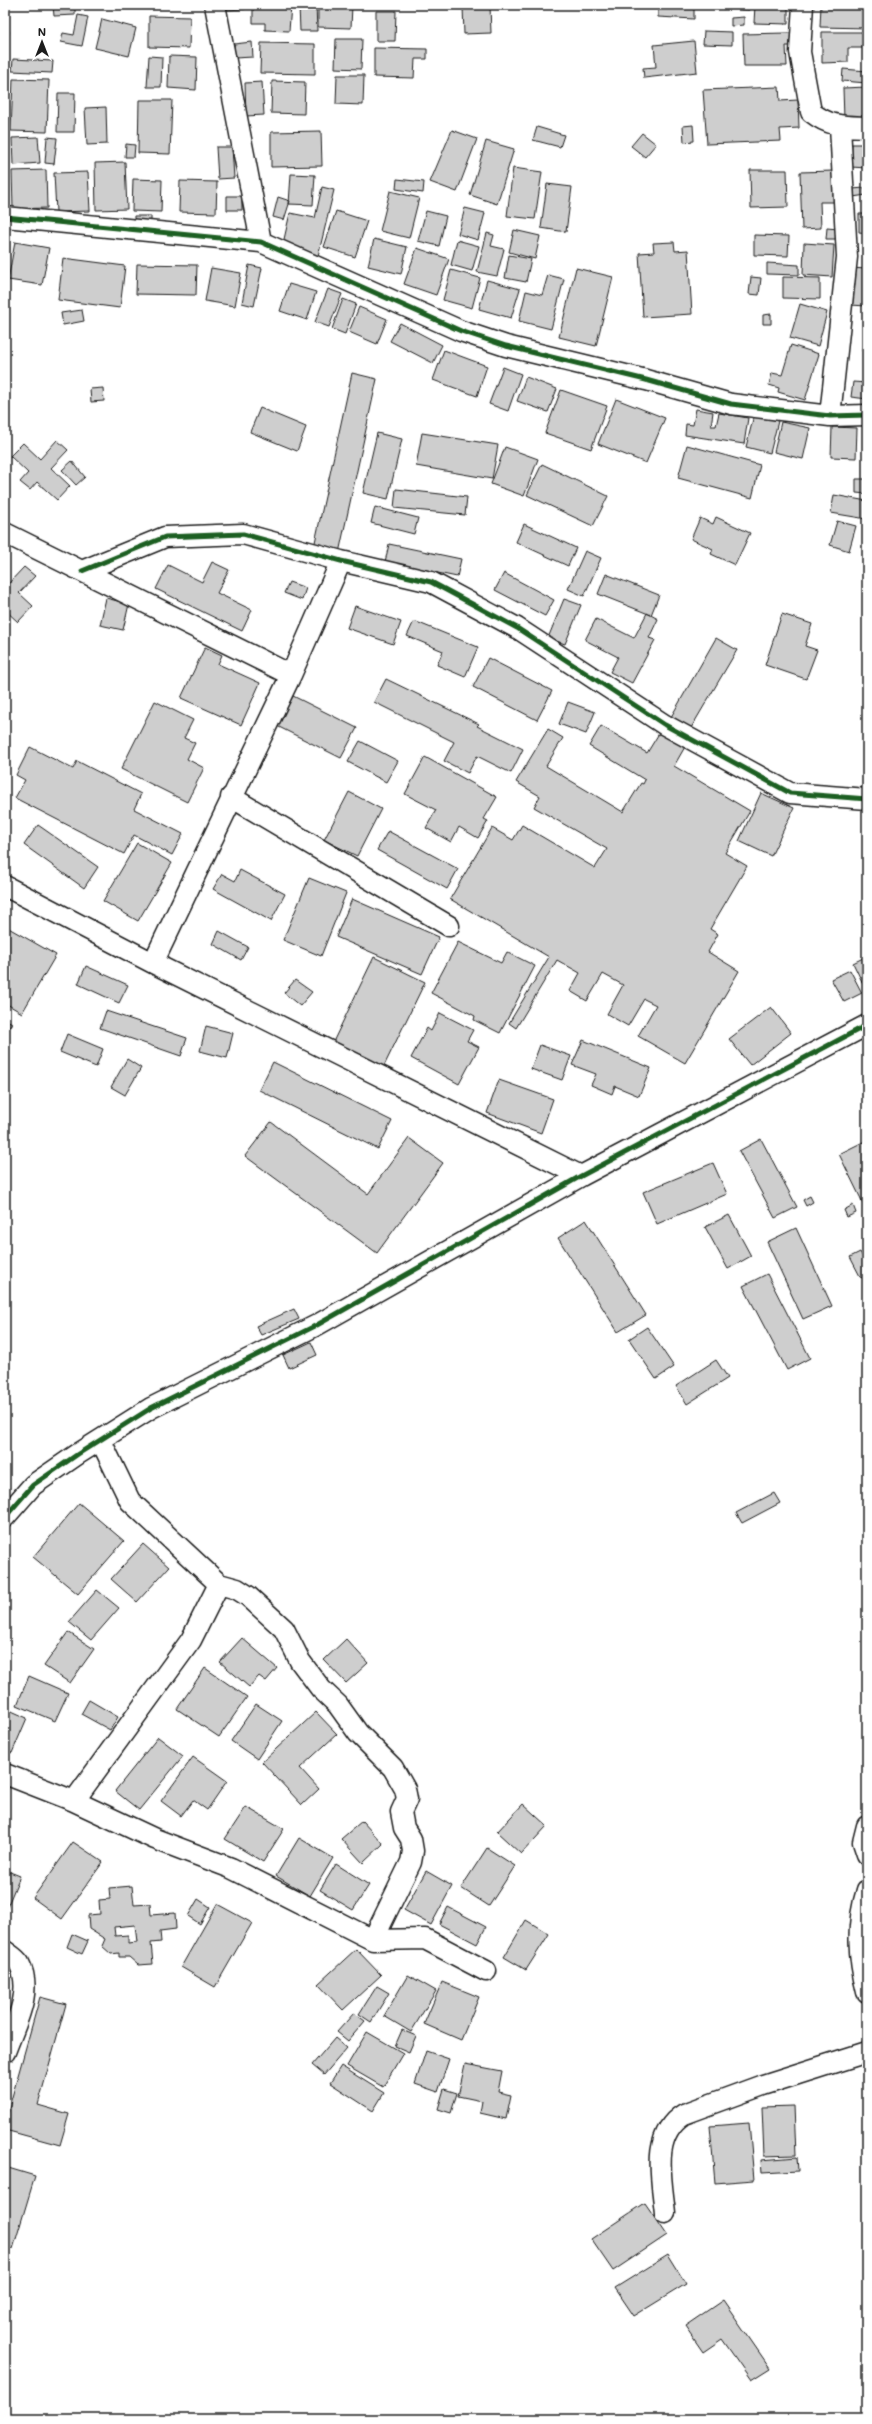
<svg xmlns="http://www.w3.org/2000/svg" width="872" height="2424" font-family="Mali,sans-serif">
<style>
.building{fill:#cecece;stroke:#1c1c1c;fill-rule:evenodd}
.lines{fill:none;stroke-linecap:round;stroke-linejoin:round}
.street-casing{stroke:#1c1c1c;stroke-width:23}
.street{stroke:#fff;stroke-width:20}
.cycleway-casing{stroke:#fff;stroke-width:8}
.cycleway{stroke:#1b5e20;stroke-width:5}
</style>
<rect width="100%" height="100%" fill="#fff"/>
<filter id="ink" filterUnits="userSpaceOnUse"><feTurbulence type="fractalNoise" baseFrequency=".025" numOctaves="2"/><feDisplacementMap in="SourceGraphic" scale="8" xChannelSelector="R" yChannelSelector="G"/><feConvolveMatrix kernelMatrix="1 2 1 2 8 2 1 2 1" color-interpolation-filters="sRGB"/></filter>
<g filter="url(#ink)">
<path class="building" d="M53,5H75V15L54,16Z
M225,5H245V9L225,10Z
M253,5H291L289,31L265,30V23H253Z
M299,5H316L317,31H300Z
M318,5H352L351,28L318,27Z
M658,5H694V19L658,17Z
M723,5H749V10L723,9Z
M755,5H788V24L754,23Z
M821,5H867V28L820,27Z
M490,6L491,33L464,34L463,7Z
M5,9H7V26H5Z
M376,11H396L395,41H376Z
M78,15L88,17L82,46L61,42L63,33L74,35Z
M149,16L190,17L189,48L149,47Z
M744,17V25L731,26V18Z
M102,19L136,28L129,56L95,48Z
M5,30L9,31L7,48H5Z
M704,31L732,32V45L703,44Z
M822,32H867V48H848V62L822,63Z
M786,33H791V46H786L787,66H744L743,34Z
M336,39H362L361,69L335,68Z
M694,41L697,72L644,78L643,68L656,67L654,45Z
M252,42L253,57L235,58L234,44Z
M261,43L315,44V74L260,73Z
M374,48L427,49V59H415L414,78L374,77Z
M149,56L162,57L161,87H147Z
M169,56L197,57L196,90L168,88Z
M13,59L53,61L52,73L12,71Z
M843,69L867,71V83L842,81Z
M337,75H364L363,105L336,104Z
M13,79L49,80L47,132L11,131Z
M272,81L305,82L304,114L271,113Z
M262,82L264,115L246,116L245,83Z
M779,87L780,101L798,100L799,128L780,129L781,141L707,144L703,90Z
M867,87V119H844L843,88Z
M58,93H75L74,132H57Z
M139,100H172L170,154L138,153Z
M106,107L107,144L87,145L85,108Z
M693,125L694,141L684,142L683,126Z
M537,127L564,135L560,147L533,140Z
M452,130L477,139L457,192L430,182Z
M321,131L322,166L271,167V132Z
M642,133L656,144L645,157L631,146Z
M38,137L40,163L13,165L12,138Z
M47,137L57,138L54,164L45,163Z
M486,141L514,149L497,204L470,195Z
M126,144L135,145L134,157H125Z
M852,144H867V168L851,167Z
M216,147H232L234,178L218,179Z
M125,162L127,209L96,210L95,163Z
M513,168L542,172L535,219L507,216Z
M46,170L47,208L13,209L12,171Z
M750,170H787L788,207L751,208Z
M833,171L834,202H820L821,228L802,229L800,172Z
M88,172L90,211L56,212L54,173Z
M291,174L315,175L313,205L289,204Z
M133,179L162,180L161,212L132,211Z
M397,179L424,182L423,193L396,189Z
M180,181L217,182L216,213L179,212Z
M547,184L572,187L566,232L541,228Z
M322,187L334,190L318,256L282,248L290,213L315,218Z
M865,188L866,195L853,197L852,189Z
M390,191L419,198L409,238L380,231Z
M227,196H242V210H227Z
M278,197L290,201L284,220L273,217Z
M465,208L485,213L478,240L458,234Z
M336,211L367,221L355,257L324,247Z
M426,211L446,216L439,246L418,241Z
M859,214H867V233L859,232Z
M134,216H151V223L134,222Z
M827,228L838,229V239H826Z
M514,230L540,236L535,259L509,252Z
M487,233L494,235L491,246L504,249L497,276L477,272Z
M754,235L789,236L788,256L754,255Z
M374,239L407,247L401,274L368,266Z
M457,240L479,246L472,271L451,265Z
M15,242L49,248L42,285L8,280Z
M674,242L675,251L688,250L692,314L643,317L639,253L654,252L653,243Z
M804,243L834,245L832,277L803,275Z
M417,248L449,259L436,295L404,284Z
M509,255L531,259L526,282L505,278Z
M63,258L125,266L120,308L58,300Z
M767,263L799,265V275L767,274Z
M137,264L197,265L196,295L136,294Z
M249,265L262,268L254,306L242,303Z
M211,268L241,273L235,306L205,301Z
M576,268L613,277L596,346L559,337Z
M851,268L867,269V306L850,305Z
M451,270L480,278L472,308L443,300Z
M548,275L564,279L551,329L519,321L526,291L542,295Z
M751,277L761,278L759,295L749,294Z
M783,277L820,278V299L783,298Z
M487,280L520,289L511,318L479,309Z
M289,284L316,292L307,320L280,311Z
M328,289L342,294L329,327L315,322Z
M343,299L356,304L345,334L332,329Z
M800,304L827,312L818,346L790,338Z
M359,307L387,319L377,344L349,332Z
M82,310L84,321L63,325L61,313Z
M771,314V324H763V315Z
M400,323L442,345L433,363L390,341Z
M867,326V353L862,351Z
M791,345L819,354L805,400L778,392L779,388L769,385L772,373L782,375Z
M444,350L487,366L477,396L433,380Z
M503,367L521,374L508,411L489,404Z
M352,373L377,379L339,553L314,547Z
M526,377L557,389L548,412L517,401Z
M853,382L867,383V399L851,397Z
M103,388L104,401L91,402L90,389Z
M561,390L607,406L591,449L545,433Z
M616,399L665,418L646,463L598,444Z
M260,408L306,427L297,451L250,432Z
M696,409L713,412L711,426H716L719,413L748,418L744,444L685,435L686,424L693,425Z
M754,415L778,421L770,453L746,447Z
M781,422L810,428L803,459L774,452Z
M832,427L857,428L856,458L831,457Z
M377,433L402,439L388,499L363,493Z
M422,433L498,445L492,479L416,466Z
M57,440L68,450L51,468L70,486L57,500L37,482L30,490L20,482L28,473L10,456L23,443L40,459Z
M687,445L760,465L752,498L678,478Z
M505,447L538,459L524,496L491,484Z
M72,461L85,477L76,485L62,470Z
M542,464L608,496L593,526L527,495Z
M856,479H867V494L856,493Z
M396,489L467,497L465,515L394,508Z
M834,495L867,501V519L831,513Z
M375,507L418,518L414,534L371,523Z
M716,517L750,533L735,565L711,554L713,549L691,539L700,518L713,524Z
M837,521L856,526L849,551L830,545Z
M524,524L576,548L568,566L516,542Z
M389,544L461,559L457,577L385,562Z
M585,551L601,558L584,596L568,589Z
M212,562L229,570L217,593L252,610L242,631L156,589L168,565L202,582Z
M24,567L35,576L19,593L33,606L18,622L5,610V583L7,585Z
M504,573L554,600L545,616L495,590Z
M606,574L659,595L651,615L598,594Z
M289,582L306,588L302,600L284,593Z
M106,598L129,604L123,630L100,625Z
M564,599L581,605L565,644L548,638Z
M355,606L401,622L393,644L347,628Z
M647,613L658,619L649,638L655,640L632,683L610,672L618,657L585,640L596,619L634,638Z
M782,614L812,624L805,646L817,650L806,679L765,665Z
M414,621L478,647L465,677L437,665L443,651L407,636Z
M716,638L737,650L691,728L671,717Z
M205,647L222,655L218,664L260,683L241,725L181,698Z
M488,658L552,691L537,720L473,687Z
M386,679L479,724L477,726L523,749L511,773L477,756L468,773L444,761L454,742L374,702Z
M293,696L357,728L341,758L277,726Z
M155,701L193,720L184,738L195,743L187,759L204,768L187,802L121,769Z
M568,702L595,712L586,734L559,724Z
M601,726L647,753L661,730L686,745L674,766L750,811L725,853L747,866L710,929L718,934L708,952L739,971L685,1063L638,1036L656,1005L644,999L628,1026L607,1014L623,985L603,974L587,1001L570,991L580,973L557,960L516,1028L509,1023L549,957L450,899L492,828L513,840L522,825L595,868L607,849L534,807L540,796L516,782L548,729L563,738L546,766L623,812L641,783L643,784L645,780L589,746Z
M360,741L398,761L386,782L348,762Z
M30,747L73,769L77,761L141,794L134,809L183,834L172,855L134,835L124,854L15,798L25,780L16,775Z
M425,757L497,797L484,819L488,821L478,838L459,827L451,842L426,828L436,810L405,794Z
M349,792L381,809L357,856L324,840Z
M761,793L794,808L771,856L739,841Z
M38,825L98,867L84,888L24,845Z
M388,831L458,869L447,889L377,850Z
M137,843L172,863L138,921L103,901Z
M240,870L285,894L271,921L213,889L222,874L235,881Z
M309,878L346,893L321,956L283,940Z
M352,899L439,937L422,974L336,937Z
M5,926L56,955L22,1013L5,1003Z
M219,931L248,947L241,960L213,944Z
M458,942L501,963L507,952L535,966L500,1033L474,1020L475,1016L431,993Z
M867,956V992L853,963Z
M374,957L425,982L384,1066L333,1042Z
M86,966L128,985L119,1003L78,984Z
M850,970L862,993L844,1002L831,979Z
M295,980L312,992L300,1006L284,993Z
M771,1007L791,1033L750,1065L729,1039Z
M106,1011L187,1038L181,1056L100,1028Z
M440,1013L473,1030L467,1041L479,1047L459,1084L411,1058L427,1028L431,1031Z
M5,1019L12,1023L5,1033Z
M206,1026L233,1033L227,1058L200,1051Z
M67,1034L103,1049L96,1067L60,1052Z
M583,1040L651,1068L639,1096L615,1086L612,1094L591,1085L596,1074L572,1065Z
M540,1045L571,1056L562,1080L531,1069Z
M127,1059L141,1068L125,1095L111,1087Z
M273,1062L392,1121L378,1149L259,1090Z
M499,1080L553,1099L541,1133L487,1113Z
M271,1122L368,1194L409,1138L443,1163L377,1253L245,1156Z
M761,1139L797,1207L775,1218L739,1151Z
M867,1140V1201L863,1203L839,1154Z
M713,1163L727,1194L657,1224L643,1192Z
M810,1196L813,1202L806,1206L803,1200Z
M853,1205L856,1213L847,1217L844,1210Z
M729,1215L751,1256L728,1269L705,1227Z
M586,1220L646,1315L618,1332L558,1238Z
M796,1228L832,1306L803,1319L767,1242Z
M860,1252L867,1264V1275L861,1278L850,1257Z
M767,1274L810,1358L787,1370L743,1286Z
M294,1309L299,1319L261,1335L256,1326Z
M647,1327L674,1367L656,1379L629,1339Z
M311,1342L317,1355L289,1368L283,1355Z
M716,1360L728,1378L687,1404L676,1386Z
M774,1493L780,1503L742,1523L736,1513Z
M79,1503L124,1541L78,1594L33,1557Z
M143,1544L169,1567L137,1602L111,1579Z
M97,1590L119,1608L91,1640L69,1622Z
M68,1632L94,1649L70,1683L44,1666Z
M242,1638L277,1668L266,1681L259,1676L249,1687L220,1662Z
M346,1639L368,1663L346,1683L324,1660Z
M205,1668L247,1697L219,1737L177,1709Z
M29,1676L68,1693L55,1721L17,1705Z
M89,1700L118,1717L110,1730L81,1714Z
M256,1704L282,1721L257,1759L231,1741Z
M5,1708L27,1718L12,1753L5,1750Z
M316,1712L337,1734L300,1768L319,1789L302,1805L262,1762Z
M158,1737L183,1756L139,1810L115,1791Z
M193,1757L227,1781L207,1810L193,1800L181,1816L161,1801Z
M523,1804L547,1826L521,1854L497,1832Z
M246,1807L284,1829L263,1862L225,1839Z
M362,1821L383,1844L363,1863L341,1839Z
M299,1838L333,1858L310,1896L276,1876Z
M73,1842L103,1862L62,1919L33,1898Z
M487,1848L515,1866L489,1906L461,1888Z
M336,1864L369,1885L353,1910L320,1890Z
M5,1870L20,1876L5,1912Z
M426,1871L452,1886L431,1925L404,1910Z
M132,1886L134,1905L150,1904L151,1915L175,1913L176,1929L160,1931L161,1942L151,1943L153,1964L138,1965L129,1957H119V1953L111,1954L102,1946L105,1939L89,1929L88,1915L100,1914L99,1900L110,1899L109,1888ZM135,1925L137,1942L128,1943V1935L115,1936L114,1927Z
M198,1899L210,1907L200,1924L188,1916Z
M217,1904L252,1923L215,1987L181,1967Z
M448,1907L486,1927L477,1944L439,1924Z
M526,1920L549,1934L526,1970L504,1957Z
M72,1934L88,1941L82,1954L67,1947Z
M356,1949L381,1975L343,2010L318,1984Z
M408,1975L436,1991L411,2032L384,2016Z
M442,1982L479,1997L461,2040L424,2024Z
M377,1986L389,1993L371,2022L359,2014Z
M40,1997L66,2004L38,2105L69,2114L60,2145L5,2130V2122Z
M354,2013L365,2021L348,2041L337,2032Z
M402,2030L416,2036L409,2052L395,2046Z
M367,2032L403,2053L383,2087L347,2066Z
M335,2038L347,2048L324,2075L312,2065Z
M426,2051L449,2059L438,2092L415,2084Z
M465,2064L502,2071L498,2092L511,2095L506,2119L480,2113L482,2101L458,2096Z
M341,2066L384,2093L373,2111L330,2083Z
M444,2089L457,2093L451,2113L438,2109Z
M794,2106L796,2155L764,2156L762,2107Z
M749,2123L754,2180L715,2183L710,2126Z
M797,2157L798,2171L762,2173L761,2160Z
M5,2167L35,2176L13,2249L5,2247Z
M645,2203L667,2235L613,2271L591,2239Z
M668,2255L686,2284L634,2316L615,2288Z
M723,2300L770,2368L751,2380L722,2339L703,2352L685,2326Z"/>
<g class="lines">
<defs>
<path id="street" d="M215,5L261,242
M803,5L800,52L811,112C830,127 844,126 867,127
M5,217L261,242L461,331L506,346L646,380L731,404L830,416L867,415
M830,416L847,257L840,126
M5,533L291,675
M82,571L165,537L243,534L341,561L431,582L517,628L665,725L790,793L867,799
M231,797L449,926
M5,886L153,963L581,1176
M153,963L291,675L341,561
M5,1517L33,1485L78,1454L151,1408L317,1325L581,1176L867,1025
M219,1584L237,1589L248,1596L284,1629L300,1661L321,1689L338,1705L358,1733L393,1768L405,1789L407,1799L401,1812L404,1828L411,1839L413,1851L411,1862L373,1940
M5,1774L74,1801L155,1839L231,1868L373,1940L425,1939L486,1971
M74,1801L191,1640L219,1584L130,1501L101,1441
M867,1826L863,1842L867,1854
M867,1890C856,1925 858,1957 867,1992
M5,1951C9,1954 16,1958 19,1963C34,1991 15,2024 5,2052
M665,2213C662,2180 650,2135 684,2114L763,2085L867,2052"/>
</defs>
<use href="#street" class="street-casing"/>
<use href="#street" class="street"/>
<defs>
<path id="cycleway" d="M5,217L261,242L461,331L506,346L646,380L731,404L830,416L867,415
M82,571L165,537L243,534L341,561L431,582L517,628L665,725L790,793L867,799
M5,1517L33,1485L78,1454L151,1408L317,1325L581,1176L867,1025"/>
</defs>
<use href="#cycleway" class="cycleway-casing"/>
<use href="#cycleway" class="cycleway"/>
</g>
</g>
<rect width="872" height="2424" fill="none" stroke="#fff" stroke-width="20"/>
<rect x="10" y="10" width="852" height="2404" fill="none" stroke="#1c1c1c" stroke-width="1.5" filter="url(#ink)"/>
<g transform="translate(42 42)" stroke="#ffffff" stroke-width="3" paint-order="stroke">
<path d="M0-3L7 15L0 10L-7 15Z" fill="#1c1c1c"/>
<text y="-6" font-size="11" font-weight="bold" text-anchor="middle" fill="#1c1c1c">N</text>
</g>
</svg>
